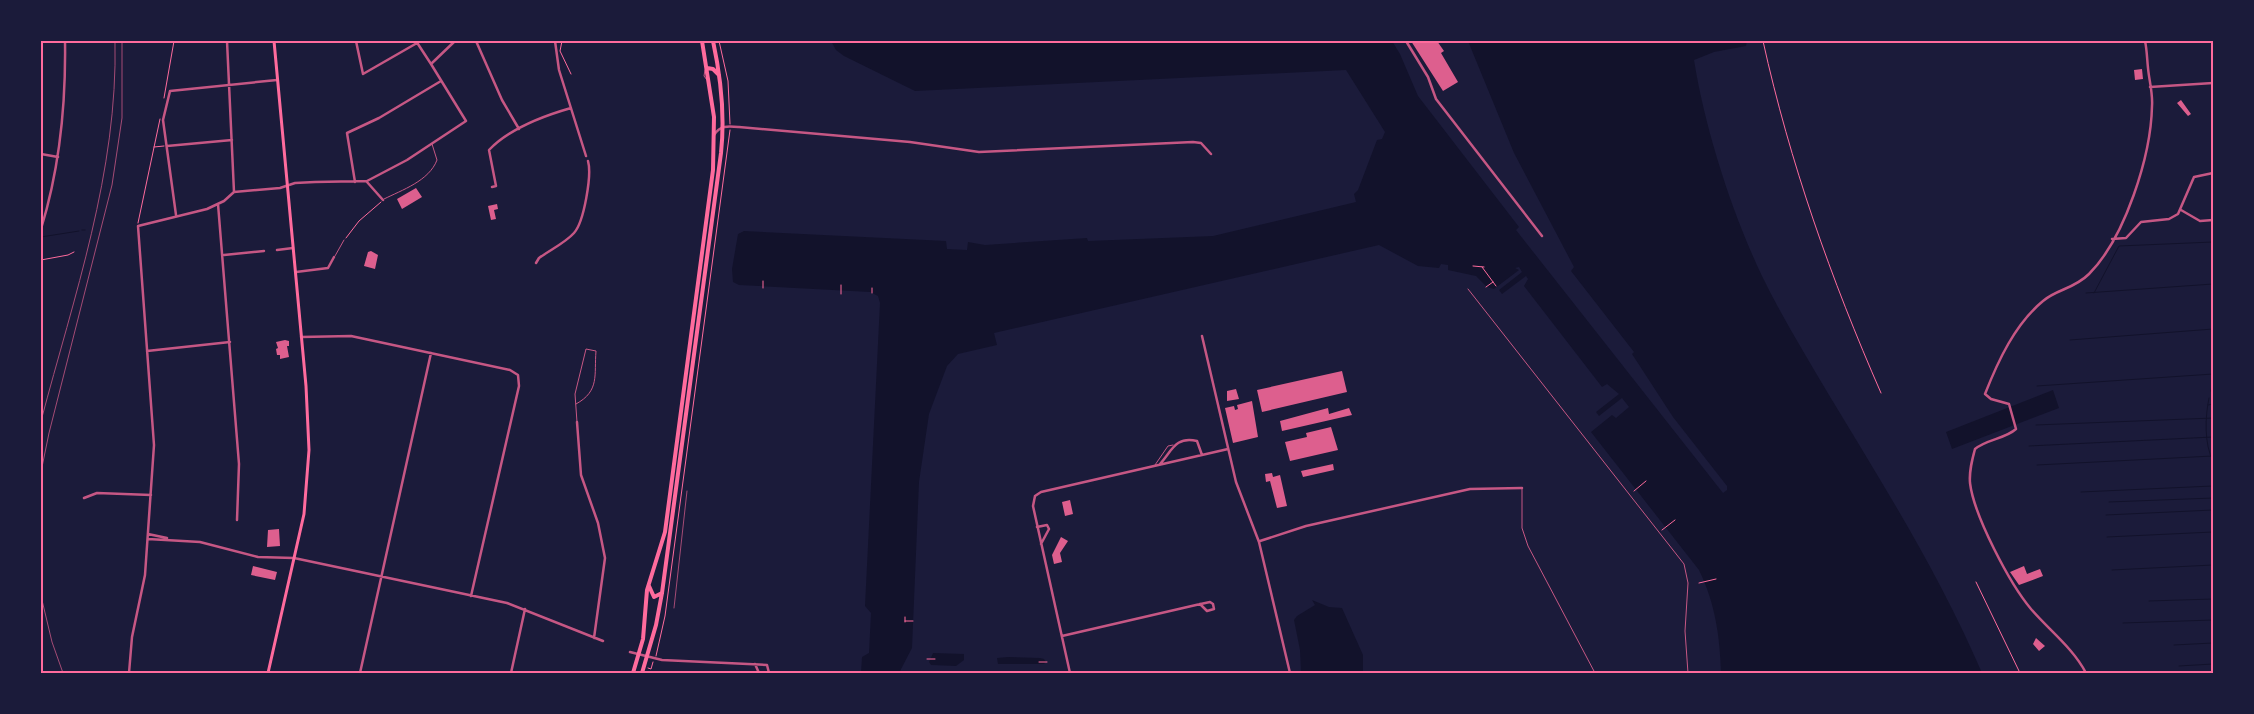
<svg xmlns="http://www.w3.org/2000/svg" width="2254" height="714" font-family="'Titillium Web',sans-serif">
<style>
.water{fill:#12122b}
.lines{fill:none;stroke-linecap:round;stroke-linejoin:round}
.stream{stroke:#12122b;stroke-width:1}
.building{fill:#dd5f8e}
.path{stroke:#ff6b9d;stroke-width:1}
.service{stroke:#c65784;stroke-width:1}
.minor{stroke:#c65784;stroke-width:2.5}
.secondary{stroke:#ff6b9d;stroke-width:3}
.primary{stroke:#ff6b9d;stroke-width:4}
.rail{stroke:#a44b75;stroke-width:1}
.neatline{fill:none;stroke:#ff6b9d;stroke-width:2}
</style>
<rect width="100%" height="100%" fill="#1b1b3a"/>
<path class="water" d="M831,41H1392L1400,54L1418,96L1519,227L1516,230L1723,493L1727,490V486L1673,417L1632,354L1634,352L1571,271L1574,267L1514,153L1468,41H1747L1746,46L1714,52L1694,60C1705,129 1732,213 1762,276C1782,317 1806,356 1829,395C1884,486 1940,575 1982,673H1721C1720,636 1715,603 1699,570L1591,432L1612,415L1616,418L1629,407L1622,398L1599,416L1596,412L1619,394L1607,384L1602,387L1524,286L1528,279L1526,276L1502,294L1499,290L1522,272L1519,267L1515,268L1519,270L1494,289L1487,287L1476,276L1448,270V265L1441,264L1439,268L1418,266L1379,245L994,333L997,345L958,354L947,366L929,414L919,482L912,648L899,673H861L862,657L869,653L871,613L865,606L880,303L878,296L870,292L739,285L733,282L732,269L738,234L744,231L946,241L947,249L967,250L968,242L985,245L1087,238L1088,241L1213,236L1356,202L1354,194L1358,190L1377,140L1382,139L1385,132L1346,70L915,91L844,56L836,50Z
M2053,390L2059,408L1952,449L1946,432Z
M1312,600L1329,607L1342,608L1363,655V673H1301L1300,650L1294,620L1297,616L1315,605Z
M933,653L964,654V660L956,666L931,665L929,662Z
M1008,657L1040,658L1044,659L1046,662L1044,664H998L997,658Z"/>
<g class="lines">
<path class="stream" d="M82,230H85
M41,237L79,231
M2086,293L2213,284
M2094,293L2119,246L2213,242
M2070,340L2213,329
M2037,386L2213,374
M2211,391L2213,381
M2209,398C2205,417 2204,444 2213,461
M2208,405L2213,404
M2036,425L2213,418
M2029,446L2213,437
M2037,465L2213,456
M2081,492L2213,486
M2109,502L2213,498
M2106,515L2213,510
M2107,537L2213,532
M2112,570L2213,565
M2149,601L2213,599
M2123,623L2213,620
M2174,645L2213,643
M2179,666L2213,664"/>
</g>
<path class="building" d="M1411,41H1437L1444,51L1441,53L1458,82L1443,91Z
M2142,69L2143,79L2135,80L2134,70Z
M2181,100L2191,114L2188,116L2177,103Z
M416,188L422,197L402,209L397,199Z
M497,204L498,209L494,210L496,219L491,220L488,206Z
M371,251L378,255L375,269L364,266L368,252Z
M285,340L289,341V346H287L289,357L280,359V355H277L276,349L278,348L276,342Z
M1342,371L1347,392L1262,412L1257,390Z
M1236,389L1239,399L1227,401V391Z
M1252,401L1258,437L1233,443L1225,408L1234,406L1235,410L1238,409L1237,405Z
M1328,408L1329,414L1349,408L1352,415L1282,431L1280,421Z
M1331,427L1338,450L1290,461L1285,442L1307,437L1306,433Z
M1333,464L1334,470L1303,477L1301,471Z
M1272,473L1273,477L1280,475L1287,506L1277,508L1270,481L1266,482L1265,474Z
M1070,500L1073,514L1065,516L1062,502Z
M279,529L280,546L267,547L268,530Z
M1061,537L1068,541L1060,553L1062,562L1054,564L1052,555Z
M253,566L277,572L275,580L251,575Z
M2024,566L2027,574L2040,569L2043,576L2019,585L2010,572Z
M2036,638L2045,646L2039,651L2033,644Z"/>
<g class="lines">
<path class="path" d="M562,41L560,51L571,74
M719,41L728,81L730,124
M1763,41C1790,163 1831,279 1881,393
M164,98L174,41
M154,147L164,146
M138,223L160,119
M346,238L359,221L381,202
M41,260L68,255L74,252
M1473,266L1484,267
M1482,267L1496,286
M1486,287L1493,282
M763,288V281
M872,293V288
M841,294V285
M1634,491L1646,481
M1662,530L1675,520
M1976,582L2020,673
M1699,583L1716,579
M905,621H913
M905,622V617
M656,656L665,616L730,130
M927,659H935
M1039,662H1047
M648,668L651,669L653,662"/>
<path class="service" d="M705,70L704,76L707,80
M384,199C402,190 429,181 437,160L432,144
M335,256L344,240
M1468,289L1684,564L1688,583L1685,631L1688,673
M576,404C600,391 594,375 596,351L586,349L575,394L577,422
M1155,465L1168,446L1173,445
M1522,488V528L1528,546L1595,673"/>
<path class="minor" d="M227,41L234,192
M356,41L363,74L417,43
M416,41L431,64
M476,41L502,100L519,129
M555,41L559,70L586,156
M1406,41L1428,77L1436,99L1542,236
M2150,87L2213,83
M714,135C720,125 728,126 739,127L910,142L979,152L1193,142L1201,143L1211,154
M167,146L232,140
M41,154L58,157
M355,182L347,133L379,118L441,81
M367,182L383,200
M492,187L496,186L489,150C510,128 543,116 571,108
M218,204L239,464L237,520
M2181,210L2200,221L2213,220
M176,215L163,120L170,91L277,80
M41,229C60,167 66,105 65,41
M2112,239L2126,238L2141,222L2169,219L2178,214L2194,177L2213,173
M277,250L293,248
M224,255L264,251
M536,263L539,258C550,250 565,243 574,233C584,222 592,175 588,161
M296,272L328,268L334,257
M1202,336L1236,482L1259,542L1290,673
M301,337L351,336L510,370L518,375L519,386L471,596
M147,351L230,342
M577,422L581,475L598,523L605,558L594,638
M1160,464C1172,451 1175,436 1197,441L1202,455
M84,498L97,493L151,495
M1037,527L1047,525L1049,529L1041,544
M148,534L167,538
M148,539L200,542L258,557L294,558L507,603L603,641
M1260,541L1306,526L1470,489L1522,488
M1062,636L1196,605L1210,602L1213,604L1214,609L1207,611L1200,604
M630,652L662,660L767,665L769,673
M755,664L759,673
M129,673L132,637L145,575L154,445L138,226L207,209L224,201L234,192L280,188L295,183L315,182L367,181L407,160L466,121L431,64L455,41
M360,673L431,353
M511,673L525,609
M1070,673L1033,506L1035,496L1041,492L1228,449
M2086,673C2073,648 2049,630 2031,609C2010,584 1974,516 1970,483C1969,471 1972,460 1975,449C1987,439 2005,439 2016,429L2009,404L1991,399L1985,394C1998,361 2015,324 2043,301C2057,289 2074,289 2089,274C2125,238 2151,156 2152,106C2153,93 2149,80 2148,68C2147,59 2147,50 2145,41"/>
<path class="secondary" d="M268,673L304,514L309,450L306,386L274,41"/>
<path class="primary" d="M707,68L713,69L719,75
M649,586L654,597L662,593
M633,673L643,639L647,590L665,532L713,170L714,117L702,41
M642,673L656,625L662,593L721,153C725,116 721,78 713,41"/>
<path class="rail" d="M41,421C74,296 118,172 115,41
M41,472L49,433L112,185L122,118V41
M41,596L52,642L63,673
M674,608L687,491"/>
</g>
<rect width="2254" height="714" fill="none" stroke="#1b1b3a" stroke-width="85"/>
<rect x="42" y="42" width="2170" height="630" class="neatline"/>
</svg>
